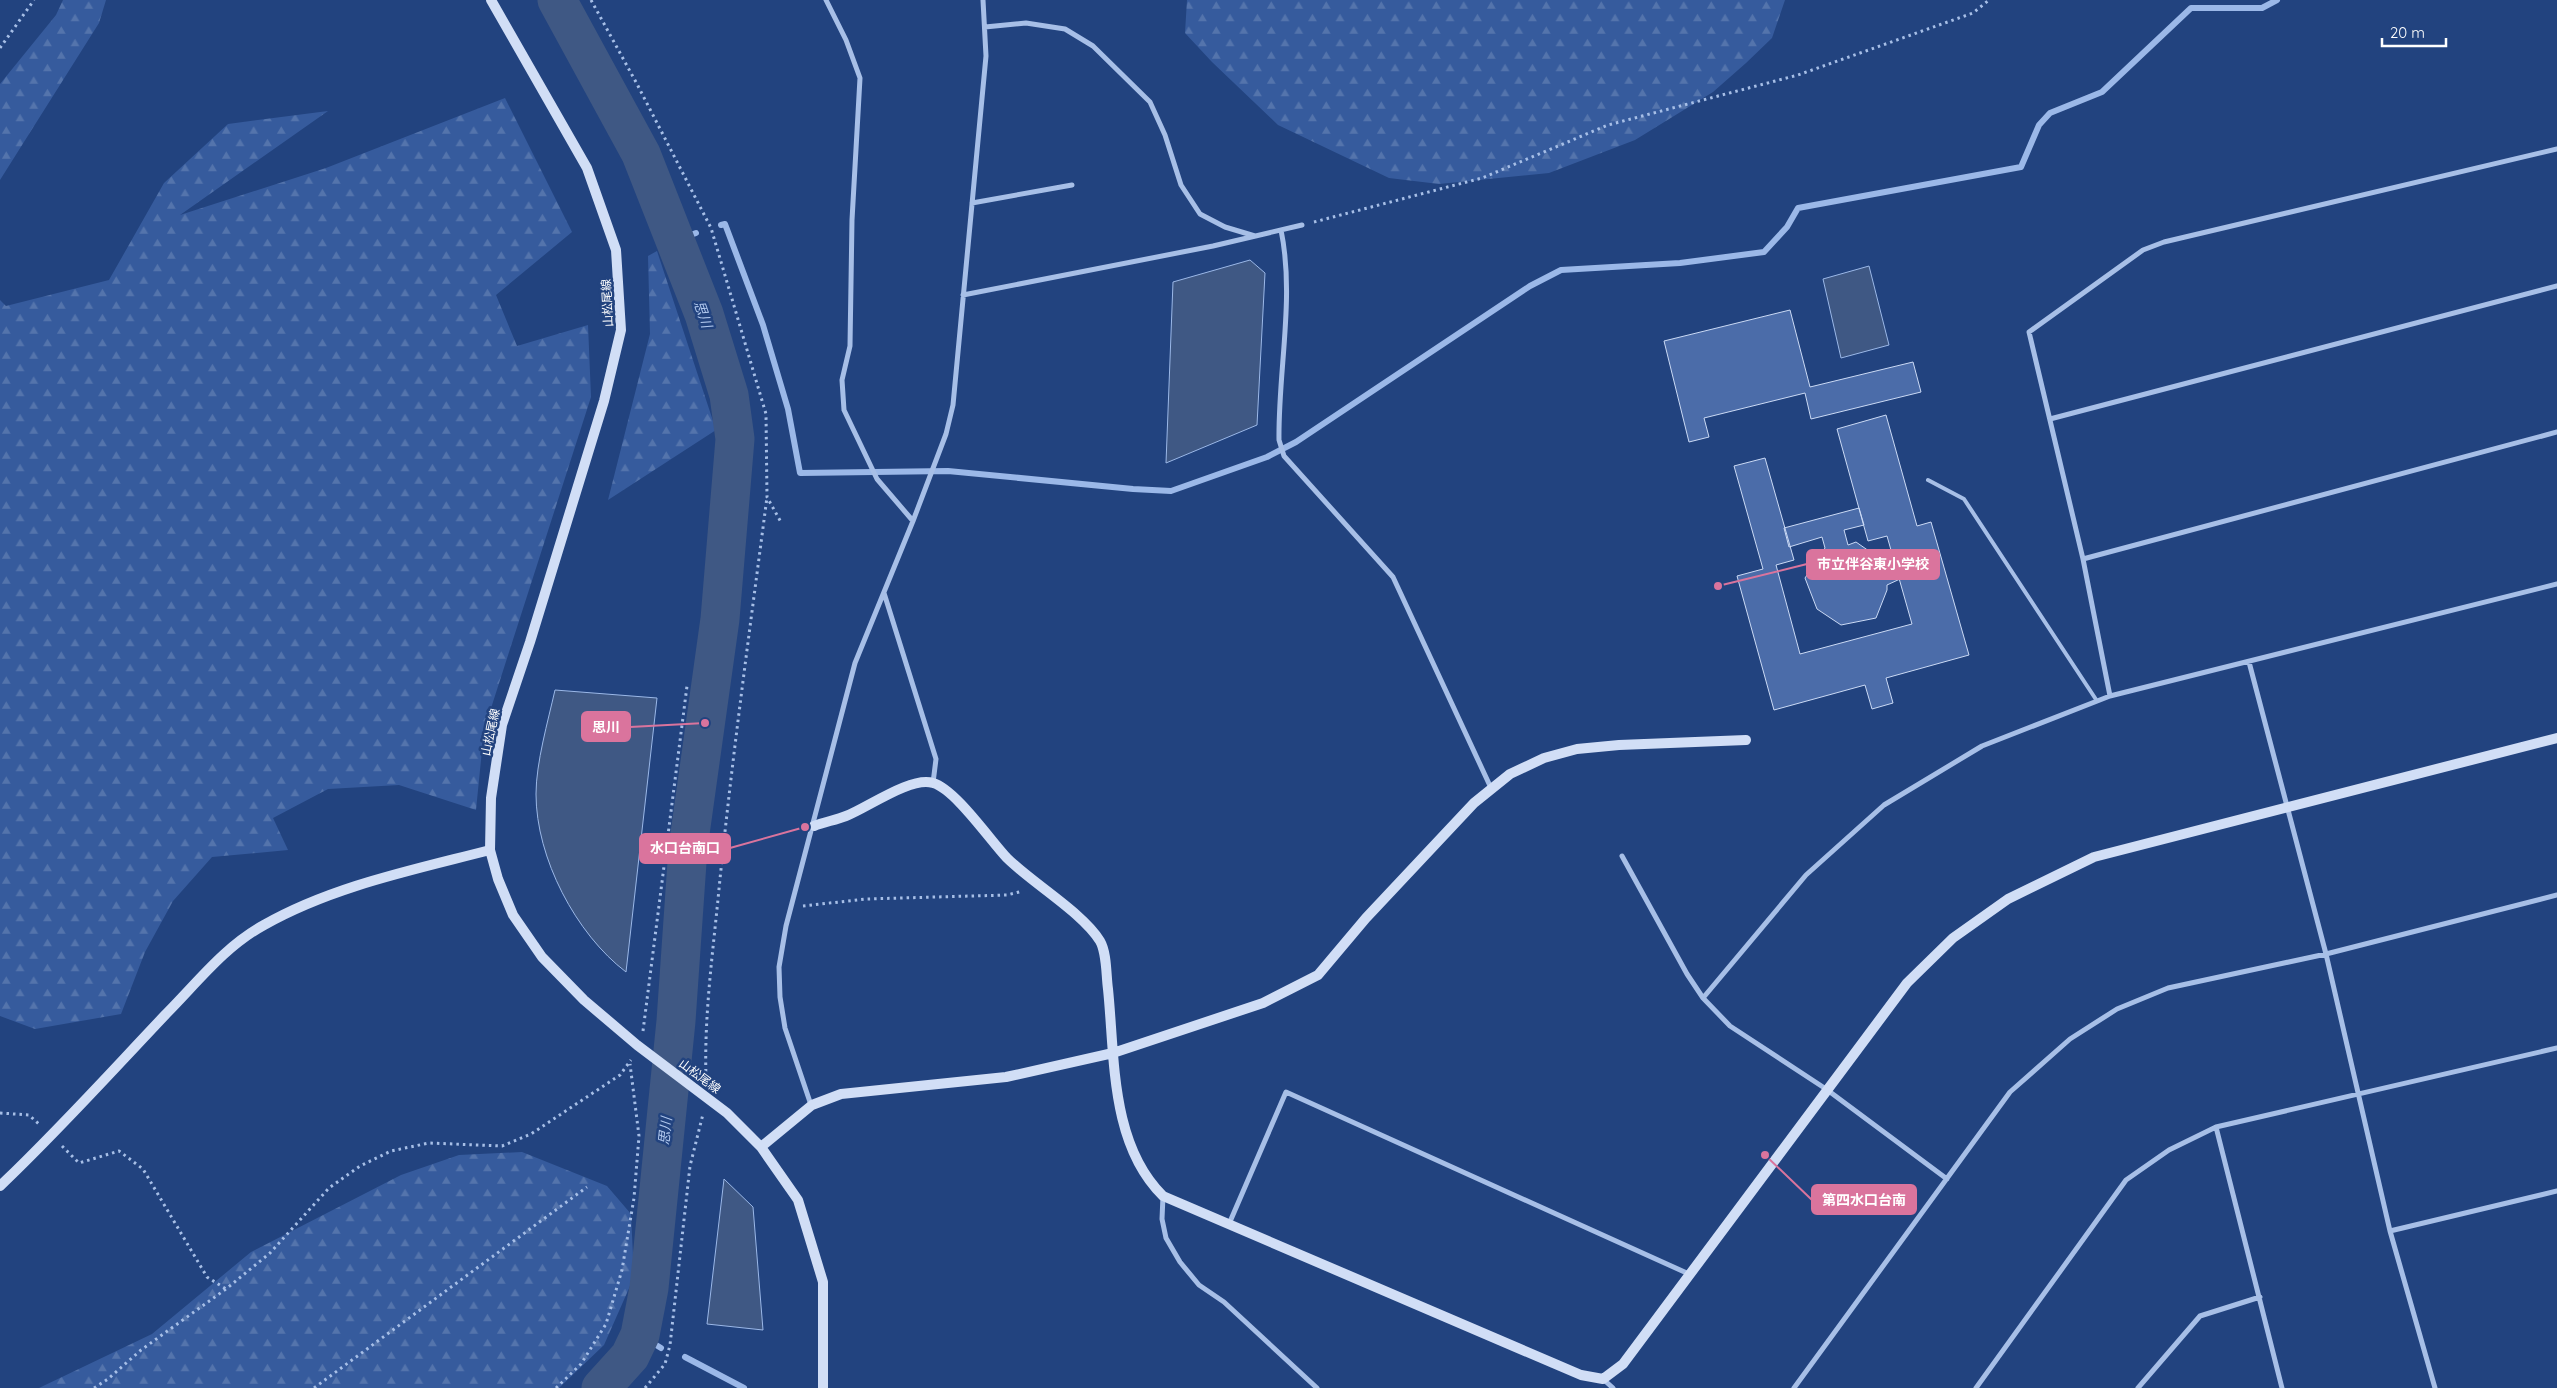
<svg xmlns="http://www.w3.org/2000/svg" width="2557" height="1388" font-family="Quicksand,'Noto Sans JP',sans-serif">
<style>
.forest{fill:url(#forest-firs)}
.water{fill:#3f5884;stroke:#9bb8e8}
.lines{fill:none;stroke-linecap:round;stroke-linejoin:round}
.stream{stroke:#9bb8e8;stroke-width:6}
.river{stroke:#3f5884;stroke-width:39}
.building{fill:#4b6ca9;stroke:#cbdaf5}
.path{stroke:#a7bfe7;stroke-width:3;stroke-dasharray:2.5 4;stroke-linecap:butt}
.lane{stroke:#a7bfe7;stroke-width:4}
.street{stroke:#a7bfe7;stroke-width:5}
.secondary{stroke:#d1def6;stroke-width:10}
.labels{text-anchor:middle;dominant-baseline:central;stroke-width:5;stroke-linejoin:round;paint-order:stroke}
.street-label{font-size:12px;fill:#fff;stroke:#22437f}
.water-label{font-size:14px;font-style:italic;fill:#b2c9ef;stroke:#22437f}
.leader{fill:none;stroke:#da749d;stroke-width:2}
.callout-dot{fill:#da749d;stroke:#22437f;stroke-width:2}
.callout{fill:#da749d;stroke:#da749d;stroke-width:2}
.callout-label{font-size:14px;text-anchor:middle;font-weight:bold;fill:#fff}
</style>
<defs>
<pattern id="forest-firs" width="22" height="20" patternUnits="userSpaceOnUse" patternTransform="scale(1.25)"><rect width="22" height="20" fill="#365b9d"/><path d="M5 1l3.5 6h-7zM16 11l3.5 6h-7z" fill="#5474ac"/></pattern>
</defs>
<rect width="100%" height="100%" fill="#22437f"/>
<path class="forest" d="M63,0H106L99,23L0,180V84L56,15Z
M1187,0H1785L1772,38L1746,63L1713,92L1635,140L1549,173L1439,184L1389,178L1278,125L1212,62L1185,33Z
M505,98L572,232L496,295L517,346L588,325L591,397L484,730L476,810L399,785L328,789L273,818L288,850L212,857L173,901L145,952L121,1014L35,1029L0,1016V300L6,306L109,280L164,183L228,124L328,111L180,215L326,168Z
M657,251L716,430L608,500L650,334L648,256Z
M522,1152L607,1186L631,1214L634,1277L604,1345L559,1388H39L152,1334L251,1252L401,1175L459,1155Z"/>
<path class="water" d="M1250,260L1265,273L1257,425L1166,463L1173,282Z
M1869,266L1889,345L1841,358L1823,279Z
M555,690L657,698L626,972C576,934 536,858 536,794C536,763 548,721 555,690Z
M724,1179L753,1207L763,1330L707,1324Z"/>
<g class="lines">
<path class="stream" d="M721,225L725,224L763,325L788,409L800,473L948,471L1133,489L1171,491L1267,457L1296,442L1530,286L1561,270L1680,263L1764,252L1787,227L1798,208L2021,167L2039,125L2050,113L2102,92L2191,8H2262L2277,0
M675,241L696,233
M640,1335L661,1348
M685,1357L744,1388"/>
<path class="river" d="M557,0L641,154L704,314L729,395L735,439L720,619L688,848L676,1021L649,1288L640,1335L630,1356L601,1388"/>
</g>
<path class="building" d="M1790,310L1810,387L1913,362L1921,392L1811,419L1805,393L1704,418L1709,437L1689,442L1664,341Z
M1886,415L1917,526L1931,522L1969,655L1886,678L1893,703L1872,709L1865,685L1774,710L1737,576L1763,569L1734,466L1765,458L1794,560L1776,565L1800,654L1912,624L1887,536L1868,541L1837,429Z
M1859,508L1864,525L1844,530L1848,545L1856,542L1879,558L1884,568L1897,567L1900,579L1887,585V590L1876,618L1841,625L1817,609L1805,578L1825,548L1822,537L1789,547L1784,528Z"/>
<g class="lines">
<path class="path" d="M591,0L637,84L711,228L766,414L767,497L782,524
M0,48L34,0
M1314,222L1482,178L1608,125L1798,75L1973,13L1989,0
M803,906L866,899L1007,895L1023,891
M643,1031L687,686
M706,1078C704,1015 713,952 719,889C732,758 750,628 767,497
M0,1113L29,1115L41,1126
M62,1146L79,1163L119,1151L143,1169L207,1277L226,1289
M94,1388L108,1379L141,1350L226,1289L270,1253L329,1188L360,1166L391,1151L429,1143L502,1146L531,1134L620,1075L631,1060
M314,1388L587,1187
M556,1388L581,1364L606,1324L622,1270L634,1198L639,1136L630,1064
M645,1388L665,1364L670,1345L690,1166L703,1114"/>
<path class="lane" d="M1928,480L1964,499L2097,701"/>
<path class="street" d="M826,0L846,40L860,78L852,220L850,346L842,380L844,410L877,479L913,521
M985,27L1026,23L1065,29L1093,46L1150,102L1165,135L1181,185L1200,214L1225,227L1255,236
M972,203L1072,185
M1281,230C1295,297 1278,371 1279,440L1284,456L1393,577L1491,788
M963,295L1213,246L1302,225
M2050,419L2557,286
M2083,559L2557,432
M884,593L936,759L933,783
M2249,662L2326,954L2390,1231L2435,1388
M2110,696L2083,559L2029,332L2143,250L2164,242L2557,149
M1622,856L1687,974L1703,998L1730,1026L1826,1089L1947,1179
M1703,998L1806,875L1884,805L1982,746L2110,696L2557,584
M811,1105L785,1028L780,997L779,967L786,926L855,663L913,521L946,434L953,405L986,56L983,0
M2216,1127L2282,1388
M1163,1196L1162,1219L1166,1238L1180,1262L1199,1285L1224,1302L1317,1388
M1229,1224L1286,1092L1689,1274
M2390,1231L2557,1191
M1603,1379L1613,1388
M1794,1388L2010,1092L2070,1039L2117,1009L2168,988L2326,954L2557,895
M1976,1388L2126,1180L2169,1150L2216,1127L2557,1048
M2138,1388L2200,1316L2260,1297"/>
<path class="secondary" d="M491,0L587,168L616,250L621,330L604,401L530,642L502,725L491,798L490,850L498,879L513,915L542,957L584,1000L637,1045L727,1113L761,1147L798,1200L823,1282V1388
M814,826C824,822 836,820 846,816C867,808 911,776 933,783C955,789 990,840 1007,858C1032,883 1083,913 1100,941C1107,953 1106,975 1108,989C1115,1057 1110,1144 1163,1196L1581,1375L1603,1379L1623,1364L1907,983L1953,938L2008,899L2094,857L2557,738
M761,1147L812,1105L841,1094L1006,1077L1113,1053L1263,1003L1318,975L1366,918L1474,803L1510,774L1544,758L1577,749L1619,745L1746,740
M0,1186C58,1131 111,1072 166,1014C197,983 224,947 264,925C333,886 413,870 490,850"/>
</g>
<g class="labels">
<g class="street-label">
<text transform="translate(607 303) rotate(-93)">山松尾線</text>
<text transform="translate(490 732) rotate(-78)">山松尾線</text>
<text transform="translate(700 1076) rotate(37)">山松尾線</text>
</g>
<g class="water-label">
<text transform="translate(703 314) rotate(71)">思川</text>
<text transform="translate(665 1131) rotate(-84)">思川</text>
</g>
</g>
<path class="leader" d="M1718 586L1807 564M705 723L630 727M805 827L730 848M1765 1155L1812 1200"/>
<g class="callout-dot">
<circle cx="1718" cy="586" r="5"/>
<circle cx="705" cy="723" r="5"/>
<circle cx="805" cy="827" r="5"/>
<circle cx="1765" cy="1155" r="5"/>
</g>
<g class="callout">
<rect x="1807" y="550" width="132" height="29" rx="5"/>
<rect x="582" y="712" width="48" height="29" rx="5"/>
<rect x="640" y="834" width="90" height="29" rx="5"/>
<rect x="1812" y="1185" width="104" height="29" rx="5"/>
</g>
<g class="callout-label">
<text x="1873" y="569">市立伴谷東小学校</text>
<text x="606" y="732">思川</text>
<text x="685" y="853">水口台南口</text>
<text x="1864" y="1205">第四水口台南</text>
</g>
<path d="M2382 38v8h64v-8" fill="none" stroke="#ffffff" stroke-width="2.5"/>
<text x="2390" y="38" font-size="15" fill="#ffffff" stroke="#22437f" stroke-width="4" paint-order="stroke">20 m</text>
</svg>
